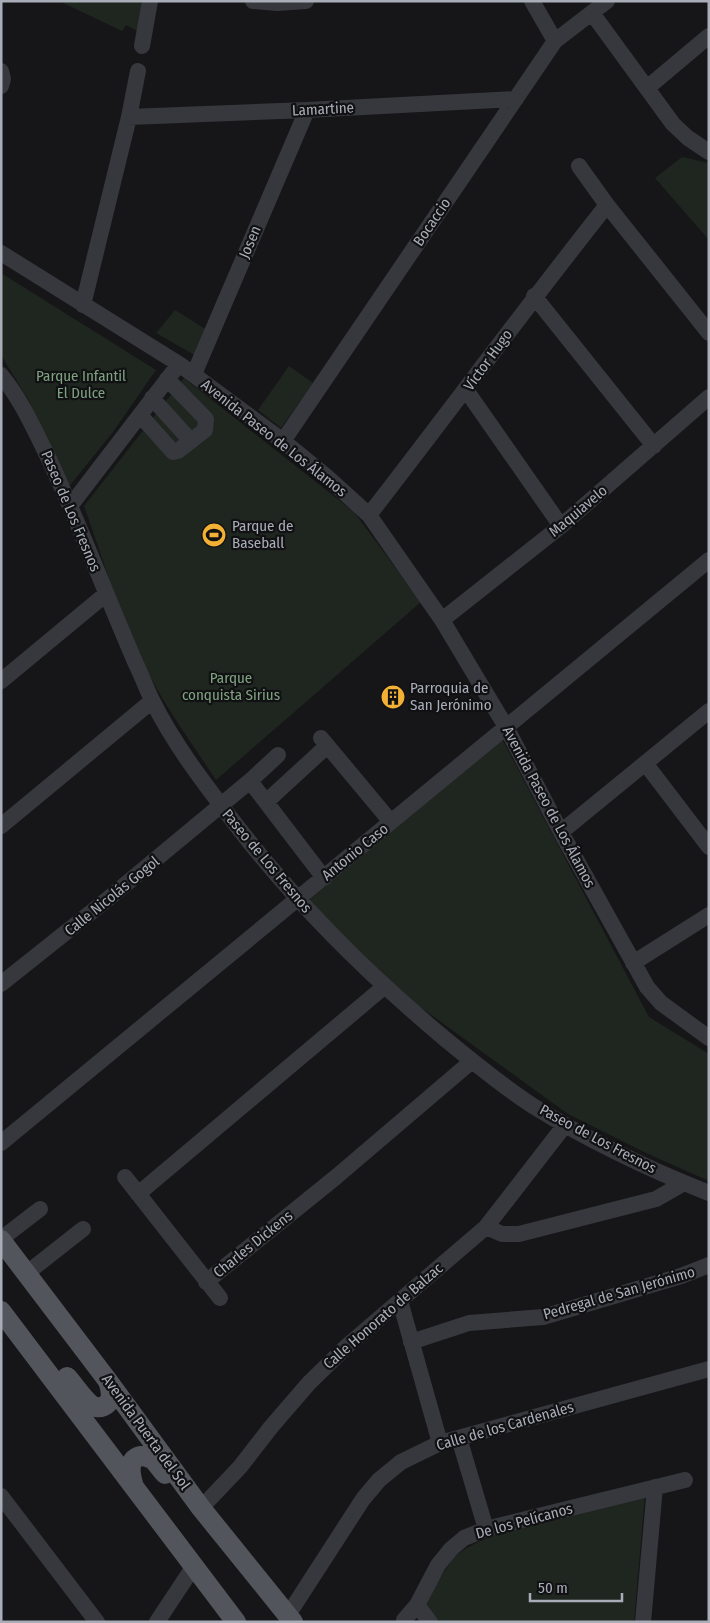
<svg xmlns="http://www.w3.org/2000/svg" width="710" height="1623" font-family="'Fira Sans Condensed',sans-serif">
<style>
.green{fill:#1e261f}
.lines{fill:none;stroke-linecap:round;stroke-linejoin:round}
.minor{stroke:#37383d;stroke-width:16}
.major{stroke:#53555c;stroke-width:20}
.labels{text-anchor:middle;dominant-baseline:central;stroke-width:4.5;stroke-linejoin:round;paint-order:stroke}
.street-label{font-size:15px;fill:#a8adb8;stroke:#111113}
.park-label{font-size:15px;fill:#7fa381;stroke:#111113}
.poi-label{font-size:15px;fill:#a8adb8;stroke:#111113;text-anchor:start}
</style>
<rect width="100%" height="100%" fill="#161618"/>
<path class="green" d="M59,1H137L143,4L137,31L126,25L122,31Z
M682,157L709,163V240L655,178Z
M1,273L156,370L113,432L67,489L29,401L1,355Z
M175,310L207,330L198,357L156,333Z
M289,366L313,383L281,428L258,410Z
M184,378L354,512L421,602L216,780C189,739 160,700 140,656C117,608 102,556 84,506Z
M502,739L649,1017L709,1054V1181L646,1153L568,1114L412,1001L308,901Z
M645,1494L634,1622H440L424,1602L454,1557C484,1532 528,1527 565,1518C592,1511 618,1502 645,1494Z"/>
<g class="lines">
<path class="minor" d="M253,1L277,3L306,1
M532,1L555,41
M592,13L673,124L688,138L709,152
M142,46L150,1
M1,71L3,79L1,86
M647,88L709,36
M129,117L307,110L516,99
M579,166L607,205L709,333
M1,253L179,364L283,441L327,477L369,515L442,620L506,727L563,836L647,987L661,1003L709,1038
M534,296L654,446
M83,305L129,117L138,71
M194,374L307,110
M1,375C21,399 34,429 48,457C80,525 106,595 136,664C142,676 146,688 152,700C174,745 209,790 240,830C300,907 369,975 444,1038C472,1061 502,1086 533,1106C588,1140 648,1169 709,1193
M466,390L561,526
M152,398L191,441
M140,415L173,452L178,451L205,430L206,419L167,379
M283,441L555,41L607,1
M71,505L179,364
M369,515C449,412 526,307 607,205
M442,620L561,526L709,397
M1,681L106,594
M321,738L391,822
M645,763L709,847
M250,781L324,878
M266,802L327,746
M1,826L152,701
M561,832L709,711
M633,963L709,915
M1,984L109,898L250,781L278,755
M1,1143L709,560
M125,1177L220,1298
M138,1194L385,986
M486,1227L502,1234H519L656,1199L684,1183
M1,1239L40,1209
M27,1273L83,1229
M206,1282L336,1177L472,1061
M400,1301L440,1443
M411,1342L469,1323L543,1317L681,1276L709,1265
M459,1438L486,1529
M1,1496L97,1622
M201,1508L240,1467L271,1427L309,1383L347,1346L486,1227L565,1125
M417,1605L430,1622
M288,1615L363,1499L379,1480L401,1462L440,1443L709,1369
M404,1620L417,1605L438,1565L451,1549L464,1538L486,1529L685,1480
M157,1622L194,1566
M643,1622L655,1487"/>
<path class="major" d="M1,1240L108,1381L201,1508L293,1622
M1,1311L236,1622
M67,1377C75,1386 82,1397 90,1404C98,1411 110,1406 111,1396C111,1391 110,1386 108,1381
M134,1487C131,1477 126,1460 140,1456C144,1456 148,1457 152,1459C157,1463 161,1470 165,1474"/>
</g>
<defs>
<symbol id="stadium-disc" viewBox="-11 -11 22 22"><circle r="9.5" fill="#f2b134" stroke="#111113"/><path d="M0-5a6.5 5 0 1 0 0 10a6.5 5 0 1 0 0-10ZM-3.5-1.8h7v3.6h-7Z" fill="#111"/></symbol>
<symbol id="building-disc" viewBox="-11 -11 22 22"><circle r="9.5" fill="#f2b134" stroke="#111113"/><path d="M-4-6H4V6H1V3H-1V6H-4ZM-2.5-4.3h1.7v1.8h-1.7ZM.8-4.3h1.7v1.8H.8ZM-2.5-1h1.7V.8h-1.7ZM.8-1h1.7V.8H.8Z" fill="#111"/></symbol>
</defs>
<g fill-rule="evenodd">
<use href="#stadium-disc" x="200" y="521" width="28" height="28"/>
<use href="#building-disc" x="379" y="683" width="28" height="28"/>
</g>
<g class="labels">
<g class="street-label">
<text transform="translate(323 109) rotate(-3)">Lamartine</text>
<text transform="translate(432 222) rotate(-56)">Bocaccio</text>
<text transform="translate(250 242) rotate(-67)">Josen</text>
<text transform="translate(488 360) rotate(-54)">Víctor Hugo</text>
<text transform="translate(274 438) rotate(38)">Avenida Paseo de Los Álamos</text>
<text transform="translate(71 511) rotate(67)">Paseo de Los Fresnos</text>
<text transform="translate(578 511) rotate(-40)">Maquiavelo</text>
<text transform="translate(549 807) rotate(62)">Avenida Paseo de Los Álamos</text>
<text transform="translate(355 852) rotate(-39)">Antonio Caso</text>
<text transform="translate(267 861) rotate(50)">Paseo de Los Fresnos</text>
<text transform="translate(112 896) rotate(-39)">Calle Nicolás Gogol</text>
<text transform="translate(598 1139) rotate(28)">Paseo de Los Fresnos</text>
<text transform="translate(253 1244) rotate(-39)">Charles Dickens</text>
<text transform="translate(619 1293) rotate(-16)">Pedregal de San Jerónimo</text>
<text transform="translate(383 1316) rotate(-41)">Calle Honorato de Balzac</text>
<text transform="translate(505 1426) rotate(-16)">Calle de los Cardenales</text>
<text transform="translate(146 1432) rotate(54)">Avenida Puerta del Sol</text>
<text transform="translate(524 1521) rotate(-15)">De los Pelícanos</text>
</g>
<g class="park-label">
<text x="81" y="376">Parque Infantil<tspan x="81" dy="17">El Dulce</tspan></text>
<text x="231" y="678">Parque<tspan x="231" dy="17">conquista Sirius</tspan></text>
</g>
<g class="poi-label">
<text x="232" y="526">Parque de<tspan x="232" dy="17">Baseball</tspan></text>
<text x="410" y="688">Parroquia de<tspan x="410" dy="17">San Jerónimo</tspan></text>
</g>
</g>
<rect width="710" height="1623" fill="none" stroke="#a8adb8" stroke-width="5"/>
<path d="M530 1593v8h92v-8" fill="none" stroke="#a8adb8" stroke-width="2.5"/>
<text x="538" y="1593" font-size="15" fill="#a8adb8" stroke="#111113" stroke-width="4" paint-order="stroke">50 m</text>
</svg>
